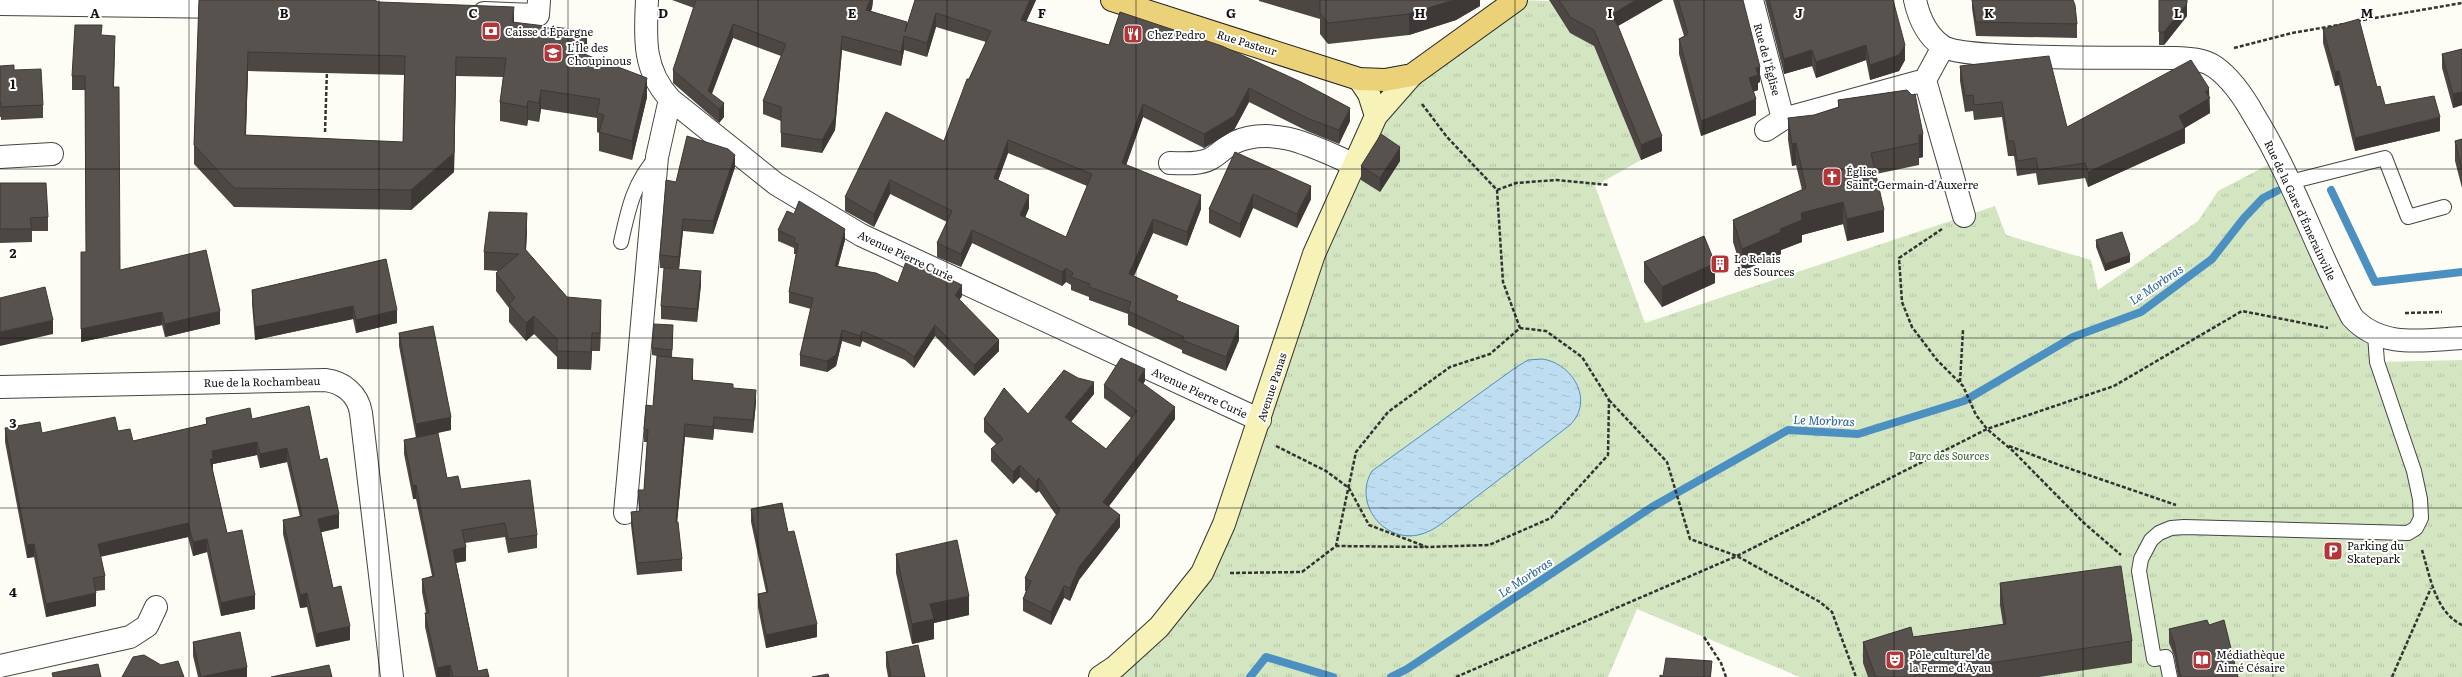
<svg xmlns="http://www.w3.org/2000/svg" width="2462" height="677" font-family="Literata,serif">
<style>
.park{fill:url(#park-tufts)}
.water{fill:url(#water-ripples);stroke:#4c90c1}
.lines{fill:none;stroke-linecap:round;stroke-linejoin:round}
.stream{stroke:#4c90c1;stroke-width:8}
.lane-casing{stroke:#444;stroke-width:16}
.street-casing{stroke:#444;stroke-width:24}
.secondary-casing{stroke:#333;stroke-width:24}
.primary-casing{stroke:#222;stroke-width:24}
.path{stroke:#333;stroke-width:2.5;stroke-dasharray:4 2;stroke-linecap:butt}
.lane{stroke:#fff;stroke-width:14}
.street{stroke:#fff;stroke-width:22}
.secondary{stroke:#f7f2b7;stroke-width:22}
.primary{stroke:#ebd278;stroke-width:22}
.wall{fill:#4c4743;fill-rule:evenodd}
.shaded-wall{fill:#3e3937}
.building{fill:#58524e;stroke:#3e3937;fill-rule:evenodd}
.grid{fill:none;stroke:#111;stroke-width:1;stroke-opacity:0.55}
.labels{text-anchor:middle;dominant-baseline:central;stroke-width:4;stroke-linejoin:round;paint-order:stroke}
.poi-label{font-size:11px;fill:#111;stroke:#fff;text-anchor:start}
.street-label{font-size:11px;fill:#111;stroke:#fff}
.park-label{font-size:11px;font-style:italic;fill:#316326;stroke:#fff}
.water-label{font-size:12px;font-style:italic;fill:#256398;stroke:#fff}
.grid-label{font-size:13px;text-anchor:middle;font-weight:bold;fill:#111;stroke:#fff;stroke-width:4;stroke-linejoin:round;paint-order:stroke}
</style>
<defs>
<pattern id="park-tufts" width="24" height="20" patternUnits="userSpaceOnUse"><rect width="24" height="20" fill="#d3e6c1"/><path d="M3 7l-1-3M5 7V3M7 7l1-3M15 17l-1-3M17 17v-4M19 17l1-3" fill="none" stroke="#b4c4a5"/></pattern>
<pattern id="water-ripples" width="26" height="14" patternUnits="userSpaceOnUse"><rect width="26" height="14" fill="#beddf1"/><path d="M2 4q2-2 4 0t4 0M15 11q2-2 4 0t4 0" fill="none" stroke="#a2bdce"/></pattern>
</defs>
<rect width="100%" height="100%" fill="#fefdf5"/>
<path class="park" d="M1516,0L1549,1L1570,33L1594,46L1641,160L1595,186L1645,323L1995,206L2006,235L2091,260L2098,290L2198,221L2218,191L2279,159L2308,222L2375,335L2377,362L2462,360V677H1800L1637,609L1608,677H1100L1202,573L1376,116Z"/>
<path class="water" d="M1542,359C1572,363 1595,400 1570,425L1441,524C1434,529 1427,533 1418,535C1382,542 1353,502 1372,471L1515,368L1528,360Z"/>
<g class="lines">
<path class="stream" d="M2331,190L2375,282L2462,272
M1250,677L1266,657L1333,677
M1391,677L1407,669L1652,507L1788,430L1858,434L1964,401L2073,337L2141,312L2212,259L2244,218L2263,198L2277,191"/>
<defs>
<path id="lane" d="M2290,182L2385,158L2408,217L2444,207
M621,242C628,210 634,181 657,157
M2170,677L2166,657L2154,659L2139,571L2141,559L2151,540L2159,533L2171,528L2184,527L2408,533L2416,528L2421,518L2420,499L2414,471L2377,362L2375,335"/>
<path id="street" d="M647,0C645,38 643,70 670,99L776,184L861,235L1260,420
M1752,0L1783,119
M1915,0C1919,18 1926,35 1942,46C1963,61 2141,57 2177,58C2190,59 2204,59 2215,67C2232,79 2245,99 2255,117C2294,180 2317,252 2352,317C2381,349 2423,340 2462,338
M0,4L229,7
M484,13L538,15L539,0
M1925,80L1964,216
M1766,130L1783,119L1925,80L1943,47
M0,157L52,154
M1170,163C1183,163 1198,165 1210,159C1218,155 1225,147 1233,143C1274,124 1316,148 1353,164
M0,387L325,380C343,382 358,394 361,413L392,677
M625,513L657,157L670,99
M0,666L130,637L147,626L156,607"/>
<path id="secondary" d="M1359,79L1369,94L1376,116
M1100,677L1115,667L1159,627L1202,573L1224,524L1314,254L1376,116L1412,75"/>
<path id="primary" d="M1112,0L1359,79L1385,80L1412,75L1516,0"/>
</defs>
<use href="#lane" class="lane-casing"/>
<use href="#street" class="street-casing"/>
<use href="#secondary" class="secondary-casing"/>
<use href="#primary" class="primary-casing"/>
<path class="path" d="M2357,21L2462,3
M2234,48L2292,33L2344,24
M1422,104L1447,137L1497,190L1503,282L1520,328
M325,132L327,70
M1497,190L1516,183L1556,180L1609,185
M1942,229L1899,258L1902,302L1912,327L1937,360L1963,386L1976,415L1987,429L2013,451L2084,523L2121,555
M2405,313L2442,312
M1960,382L1963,330
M1609,400L1667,462L1690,539L1737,556L1820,602L1832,612L1856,677
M1276,446L1326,471L1349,488L1369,525L1427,547L1336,546
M2009,446L2062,466L2176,505
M2422,550C2430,576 2435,612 2462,625
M1230,573L1302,572L1336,546L1356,452L1388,412L1450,367L1490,354L1520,328L1546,331L1582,357L1609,400L1608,455L1551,518L1489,545L1427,547
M1704,637L1721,663L1726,677
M1456,677L1737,556L1987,429L2114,386L2242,311L2328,328
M2392,677L2431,588"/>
<use href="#lane" class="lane"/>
<use href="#street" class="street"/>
<use href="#secondary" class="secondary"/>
<use href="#primary" class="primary"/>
</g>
<path class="wall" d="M199,0H355L379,2L514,22L587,50L586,55L647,97L632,160L599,151V133L597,132V118L541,109L539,122L528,120L527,126L500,121V102L503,77L456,76L454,172L411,210L234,207L194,164V145ZM248,71L404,75L403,142L246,135Z
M672,0H873L872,8L871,11L907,25L915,0H1036L1026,22L1109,45L1120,12L1350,121L1339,144L1307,131L1249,102L1234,130L1204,148L1143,117L1126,165L1201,209L1187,246L1153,233L1134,276L1178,301L1239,340L1226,371L1182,353V350L1128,325V314L1089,300V297L1071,290V285L1066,282L1062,286L972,243L961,267L937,257V243L947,222L890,194L874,227L845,211V197L944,141L969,79L986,42L936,27L927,57L904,50L901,66L842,50L835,130L822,153L781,147V121L763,114V101L781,56L733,38L712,94L724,117L719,123L673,83V70L694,8ZM1008,153L1087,186L1066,237L1025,218L1029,208L998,180Z
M1259,0H1480V6L1456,20L1409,35L1328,44L1320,34V19L1259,1Z
M1549,0H1663L1618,26L1662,151L1641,160L1594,46L1570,33Z
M1673,0H1743L1760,82L1758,83V90L1753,92L1756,115L1701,136L1679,54V39L1684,36Z
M1765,0H1893L1905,60L1899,71L1870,80L1866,60L1816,78L1812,66L1784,74Z
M1972,0H2073L2077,24V38L1976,36L1972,8Z
M2159,0L2187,16L2164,45H2159Z
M2323,29L2377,87L2385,105L2440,131L2355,151L2339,85L2335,86L2323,43Z
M102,35L115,49L114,87L120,270L220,324L165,337L162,325L81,342L86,252L85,90H72V76Z
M2462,49V105L2453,108L2442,68V54Z
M0,66L14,70L43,105V118L1,120V117H0Z
M1960,66L2067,127L2209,97L2210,113L2185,128V143L2088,187L2085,178L2038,185L2036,173L2017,176L2014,156H2008L2002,117L1974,120L1973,111L1965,112L1960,81Z
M1907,90L1923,157L1919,158V165L1876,174L1884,232L1847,241L1843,224L1802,235V242L1781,250V254L1742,271L1733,242V220L1802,190L1796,165L1792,166L1788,140V118L1814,115L1838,107V100Z
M2462,139V188L2455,161V141Z
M1235,152L1311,199L1297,228L1253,208L1240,238L1209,223V209Z
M1400,161L1380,192L1361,180V166Z
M735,167L713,234L683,231L679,269L660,268V255L676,182Z
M0,183L48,217V231H32V242L0,243Z
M778,230L845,240L838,266L898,283L962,296L959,300L999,351L974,376L935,336L914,368L905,360L862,341L860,347L842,341L836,366L827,372L800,366V355L811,309L789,303V292L796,254H794V248L778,241Z
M527,231L526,250L567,297L601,318L600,351H592L591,370L557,369V357L534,334L526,341L509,322V308L496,291V273L499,271L484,270V252Z
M2096,240L2130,262L2105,271L2096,247Z
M386,259L397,323L356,333L353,319L255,340L252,304V290Z
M1644,262L1715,283L1662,307L1644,282Z
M701,284L697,322L661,319V306Z
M673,332L672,357L693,372V381L733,388L756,402L753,433L714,429L713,440L685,437L677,522L682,559V571L637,575L631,525V512L639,511L638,490H644L647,442H644V429L653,406L657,356L652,355V348Z
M399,333L451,430L435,433L447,478L461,489L537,535V548L508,553L505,537L465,543L466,561L456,563L478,671L489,677H436L425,627V613H426L422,592V579L432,576L416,499H413L404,454V440L416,438L399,346Z
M1145,381L1143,384L1175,419L1109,506L1120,527L1079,580L1070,601L1064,598L1051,625L1023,611V599L1026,591H1025V578L1056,515L1039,491L1036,493L1020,477L1013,484L991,461V449L996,444L984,432V419L1028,414L1094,394L1071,422L1106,449L1131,418L1104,398V385Z
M206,418L252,419L320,460L339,528L321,532L333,588L350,640L316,647L307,607L300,608L283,534V520L300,517L287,462L260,468L257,455L213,464V472L227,533L255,609L221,616L207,552L193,556L188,537L100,557L105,576V590L96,591V606L46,617L34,557L27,558L5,442V428L42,433L118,431L133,441L206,424Z
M751,509L788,532L817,637L766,648L758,607V594L766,592L751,522Z
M896,554L969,615L934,623V639L912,644L896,573Z
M2000,583L2132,641V663L2039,677H1868L1863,663V642L1913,637L2003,624L2000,605Z
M2209,625L2238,677H2178L2174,655L2169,643V629Z
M193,642L247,677H198L193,656Z
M886,652L925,677H888L886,666Z"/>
<path class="shaded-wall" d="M870,0H873L872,8L866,23V10Z
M1030,0H1036L1021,33V20Z
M1454,0H1480V6L1456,20L1409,35V14Z
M1636,0H1663L1611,30V15Z
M2187,3V16L2164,45V32Z
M514,7V26L512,22Z
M936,13V27L927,57V43Z
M733,24V38L709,100L708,91Z
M587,31V50L584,73V54Z
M842,36V50L835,130L822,153V140Z
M904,36V50L901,66V52Z
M1866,45V60L1816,78V62Z
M1905,45V60L1899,71L1870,80V65Z
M1812,50V66L1784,74V59Z
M248,52V71L245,154V135Z
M456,57L454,172L411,210V190Z
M1760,67V82L1758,83V90L1749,93V78L1756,68Z
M2339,71V85L2335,86V72Z
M647,78V97L632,160V141Z
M1249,88V102L1234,130L1204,148V134Z
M2209,88L2210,113L2184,128H2185V143L2088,187V172L2179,116Z
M541,90V109L539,122V103Z
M2462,92V105L2453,108V94Z
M1756,99V115L1701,136V121Z
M528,101V120L527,126V107Z
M724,103V117L719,123V109Z
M1143,104V117L1122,177V163Z
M1350,108V121L1339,144V130Z
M2440,117V131L2355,151V138Z
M1923,134V157L1919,158V165V135Z
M1662,136V151L1641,160V145Z
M1008,140V153L994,192V178Z
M1796,143V165L1792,166V144Z
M1400,147V161L1380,192V178Z
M735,155V167L713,234V221Z
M890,180V194L874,227V214Z
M1311,186V199L1297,228V214Z
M1253,194V208L1240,238V224Z
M1029,195V208L1020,229V215Z
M1201,195V209L1187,246V232Z
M1843,202V224L1802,235V242L1781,250V254L1742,271V249L1780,229L1801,213Z
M1884,210V232L1847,241V219Z
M527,213V231L525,267V249Z
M683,219V231L679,269V257Z
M1153,219V233L1129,287V274Z
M845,229V240L835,277V266Z
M972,230V243L961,267V254Z
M2130,255V262L2105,271V264Z
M1715,263V283L1662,307V287Z
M1066,268V282L1062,286V272Z
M701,271V284L697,322V309Z
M962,285V296L955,306V295Z
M601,300V318L600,351V333Z
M353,306V319L255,340V327Z
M397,310V323L356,333V320Z
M220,311V324L165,337V324Z
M162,312V325L81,342V329Z
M534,316V334L526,341V323Z
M53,320V334L0,346V332Z
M935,325V336L914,368V357Z
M1239,326V340L1226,371V357Z
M842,330V341L836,366L827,372V361Z
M862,331V341L860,347V336Z
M592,333V351L591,370V352Z
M999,340V351L974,376V365Z
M693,359V372L692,393V380Z
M1145,369V381L1138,392V380Z
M1094,382V394L1065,429V417Z
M756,390V402L753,433V420Z
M1175,407V419L1103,514V502Z
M451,417V430L416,438V424Z
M714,417V429L713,440V427Z
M685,424V437L676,535V522Z
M257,442V455L213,464V472L210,473V459L212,451Z
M287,448V462L260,468V454Z
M1020,465V477L1013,484V472Z
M1039,478V491L1036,493V481Z
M416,485V499H413V486Z
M339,514V528L318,533V519Z
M1120,515V527L1079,580L1070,601V588L1079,567Z
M188,523V537L98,557V544Z
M207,539V552L193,556V542Z
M34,544V557L27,558V545Z
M466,547V561L453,563V550Z
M1064,586V598L1051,625V612Z
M96,593V606L46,617V604Z
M307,593V607L300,608V595Z
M255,595V609L221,616V603Z
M969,596V615L934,623V639L912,644V624L930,604Z
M817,624V637L766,648V635Z
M350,626V640L316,647V634Z
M1712,661L1711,677H1710Z
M450,665V677H437V668Z
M247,667V677H201Z"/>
<path class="building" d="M199,0H374L379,2L514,7L512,22L587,31L584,54L647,78L632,141L599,132L604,115L597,113L600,99L541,90L539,103L528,101L527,107L500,102L506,58L456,57L454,153L411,190L234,188L194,145ZM248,52L405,56L403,142L245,135Z
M696,0H870L866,10L907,22L905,32L915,0H1030L1021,20L1109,45L1120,12L1222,46L1301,82L1350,108L1339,130L1307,118L1249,88L1234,116L1204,134L1143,104L1122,163L1201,195L1187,232L1153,219L1129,274L1178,296L1176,300L1239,326L1226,357L1182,340L1184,337L1128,311L1131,302L1089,287L1090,284L1071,277L1073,273L1066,268L1062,272L972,230L961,254L937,243L952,211L890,180L874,214L845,197L886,112L944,141L967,79H969L991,31L936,13L927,43L904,36L901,52L842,36L835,117L822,140L781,133V107L763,101L786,44L733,24L708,91L724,103L719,109L673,70ZM1008,140L1092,174L1066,237L1020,215L1029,195L994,178Z
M1320,0H1454L1409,14L1328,23L1320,13Z
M1559,0H1636L1611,15L1618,26L1662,136L1641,145L1594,30L1570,17Z
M1678,0H1743L1760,67L1756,68L1758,75L1749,78L1756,99L1701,121L1679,39L1688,34Z
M1769,0H1893L1905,45L1899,55L1870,65L1866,45L1816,62L1812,50L1784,59Z
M1972,0H2073L2075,5L2077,24L1976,22Z
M2159,0H2187V3L2164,32H2159Z
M2359,19L2377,87L2380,86L2385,105L2434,96L2440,117L2355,138L2339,71L2335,72L2323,29Z
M75,25H102L101,35L115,36L113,87H119L120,270L206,250L220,311L165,324L162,312L81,329V252H86L85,76H72Z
M2462,49V92L2453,94L2442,54Z
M2049,56L2067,127L2191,60L2209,88L2205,91L2210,98L2179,116L2185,128L2088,172L2085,163L2038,170L2036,158L2017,161L2014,141H2008L2002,102L1974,105L1973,95L1965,96L1960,66Z
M14,65V70L41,69L43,105L1,107V103H0V66Z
M1907,90L1912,95L1915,94L1923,134L1919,135V143L1871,153L1884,210L1847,219L1843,202L1801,213L1802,220L1780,229L1781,232L1742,249L1733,220L1806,188L1796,143L1792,144L1788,118L1814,115L1839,107L1838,100Z
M1381,134L1400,147L1380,178L1361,166Z
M687,136L728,149L735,155L713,221L683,219L679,257L660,255L666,180L676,182Z
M2462,139V169L2455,141Z
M1235,152L1311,186L1297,214L1253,194L1240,224L1209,209Z
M0,183H46L48,217L30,218L32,229H0Z
M799,201L845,229L835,266L876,273L898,283L907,259L962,285L955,295L999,340L974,365L935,325L914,357L905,350L862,331L860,336L842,330L836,355L827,361L800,355L813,298L789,292L798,244L794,243L795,238L778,230L787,211L794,214Z
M489,212L527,213L525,249L567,297L601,300L600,333H592L591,352L557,351V339L534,316L526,323L509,304L515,298L496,273L519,254L484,252Z
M2122,232L2130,255L2105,264L2096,240Z
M1704,236L1715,263L1662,287L1644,262Z
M386,259L397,310L356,320L353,306L255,327L252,290Z
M664,268L701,271L697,309L661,306Z
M45,287L53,320L0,332V298Z
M654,324L673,325L672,350L652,348Z
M433,326L451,417L416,424L399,333Z
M657,356L693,359L692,380L733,384V388L756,390L753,420L714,417L713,427L685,424L676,522H678L682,559L637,563L631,512L640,511L638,490H644L648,430L644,429L646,405L653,406Z
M1121,358L1145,369L1138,380L1175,407L1103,502L1120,515L1079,567L1070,588L1064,586L1051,612L1023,599L1031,581L1025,578L1054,518L1060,510L1039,478L1036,481L1020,465L1013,472L991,449L1003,439L984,419L1004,388L1028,414L1064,370L1078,378L1094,382L1065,417L1106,449L1137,411L1104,385Z
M309,406L320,460L327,458L339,514L318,519L333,588L341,586L350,626L316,634L307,593L300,595L283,520L302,516L287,448L260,454L257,442L212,451L213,459H210L227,533L242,530L255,595L221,603L207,539L193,542L188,523L98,544L105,576L93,578L96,593L46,604L34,544L27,545L5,428L40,422L42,433L115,417L118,431L130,429L133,441L207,424L206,418L250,408L252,419Z
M438,433L447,478L458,476L461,489L530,480L537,535L508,539L505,523L462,530L466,547L453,550L478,671L487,669L489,677H453L450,665L437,668L425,613H429L422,579L434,576L416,485L413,486L404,440Z
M782,503L788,532L794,531L817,624L766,635L758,594L768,592L751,509Z
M957,540L969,596L930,604L934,619L912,624L896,554Z
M2121,566L2132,641L1914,675L1915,677H1876L1863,642L1911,627L1913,637L2006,624L2000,583Z
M2207,620L2209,625L2224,620L2238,677H2181L2178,665L2174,642L2169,629Z
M240,632L247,667L201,677L193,642Z
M918,645L925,677H891L886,652Z
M144,655L161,665L178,661L184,677H122L133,657Z
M1666,658L1712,661L1710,677H1660V675L1663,676Z
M98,664L101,677H53L52,673Z
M329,665L332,677H271Z
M828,674L829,677H812Z"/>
<path class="grid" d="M189,0V677M379,0V677M568,0V677M758,0V677M947,0V677M1136,0V677M1326,0V677M1515,0V677M1704,0V677M1894,0V677M2083,0V677M2273,0V677M0,169H2462M0,338H2462M0,508H2462"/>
<defs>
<symbol id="bank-square" viewBox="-11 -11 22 22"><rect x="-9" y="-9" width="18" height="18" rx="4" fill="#b43538" stroke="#fff"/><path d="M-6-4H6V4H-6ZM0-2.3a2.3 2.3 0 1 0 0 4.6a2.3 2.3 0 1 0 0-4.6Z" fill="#fff"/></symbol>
<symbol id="restaurant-square" viewBox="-11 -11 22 22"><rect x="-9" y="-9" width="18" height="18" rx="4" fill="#b43538" stroke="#fff"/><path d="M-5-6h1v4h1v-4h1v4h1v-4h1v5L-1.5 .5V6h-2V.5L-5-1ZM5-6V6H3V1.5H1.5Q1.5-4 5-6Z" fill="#fff"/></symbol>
<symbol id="school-square" viewBox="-11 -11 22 22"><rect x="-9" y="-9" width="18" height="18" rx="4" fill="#b43538" stroke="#fff"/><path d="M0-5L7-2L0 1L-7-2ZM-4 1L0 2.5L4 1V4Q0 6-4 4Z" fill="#fff"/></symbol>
<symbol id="church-square" viewBox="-11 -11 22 22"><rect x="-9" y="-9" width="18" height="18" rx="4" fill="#b43538" stroke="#fff"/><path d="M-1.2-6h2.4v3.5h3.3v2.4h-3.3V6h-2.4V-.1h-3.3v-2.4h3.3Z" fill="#fff"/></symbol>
<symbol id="building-square" viewBox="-11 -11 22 22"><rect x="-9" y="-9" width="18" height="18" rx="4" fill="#b43538" stroke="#fff"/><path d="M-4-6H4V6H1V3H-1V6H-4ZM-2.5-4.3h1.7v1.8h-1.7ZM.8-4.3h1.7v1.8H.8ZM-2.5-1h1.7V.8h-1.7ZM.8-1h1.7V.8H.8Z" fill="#fff"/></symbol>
<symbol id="parking-square" viewBox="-11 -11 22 22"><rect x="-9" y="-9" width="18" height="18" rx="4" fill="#b43538" stroke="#fff"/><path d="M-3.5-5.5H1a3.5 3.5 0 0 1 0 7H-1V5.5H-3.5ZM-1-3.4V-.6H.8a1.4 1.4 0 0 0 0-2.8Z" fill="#fff"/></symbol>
<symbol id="theatre-square" viewBox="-11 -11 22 22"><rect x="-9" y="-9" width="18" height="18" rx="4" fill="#b43538" stroke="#fff"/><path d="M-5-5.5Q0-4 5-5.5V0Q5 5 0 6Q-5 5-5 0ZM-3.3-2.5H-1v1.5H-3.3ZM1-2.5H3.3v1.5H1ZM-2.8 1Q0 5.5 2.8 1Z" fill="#fff"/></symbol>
<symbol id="library-square" viewBox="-11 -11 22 22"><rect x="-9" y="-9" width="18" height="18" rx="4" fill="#b43538" stroke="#fff"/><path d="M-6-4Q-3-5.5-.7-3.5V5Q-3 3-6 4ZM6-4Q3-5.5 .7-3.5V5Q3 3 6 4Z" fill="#fff"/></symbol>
</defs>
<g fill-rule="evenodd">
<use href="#bank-square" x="480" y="20" width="22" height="22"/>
<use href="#restaurant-square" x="1122" y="23" width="22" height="22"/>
<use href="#school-square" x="542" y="42" width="22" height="22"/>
<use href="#church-square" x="1821" y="166" width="22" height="22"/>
<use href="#building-square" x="1709" y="253" width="22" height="22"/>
<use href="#parking-square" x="2322" y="540" width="22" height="22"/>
<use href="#theatre-square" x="1884" y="649" width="22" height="22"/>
<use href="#library-square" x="2191" y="649" width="22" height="22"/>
</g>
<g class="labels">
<g class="poi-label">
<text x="505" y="31">Caisse d'Épargne</text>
<text x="1147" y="34">Chez Pedro</text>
<text x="567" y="47">L'Île des<tspan x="567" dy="13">Choupinous</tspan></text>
<text x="1846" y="171">Église<tspan x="1846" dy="13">Saint-Germain-d'Auxerre</tspan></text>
<text x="1734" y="258">Le Relais<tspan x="1734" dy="13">des Sources</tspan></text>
<text x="2347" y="545">Parking du<tspan x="2347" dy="13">Skatepark</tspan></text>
<text x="1909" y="654">Pôle culturel de<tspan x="1909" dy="13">la Ferme d’Ayau</tspan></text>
<text x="2216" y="654">Médiathèque<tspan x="2216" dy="13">Aimé Césaire</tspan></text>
</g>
<g class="street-label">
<text transform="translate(1247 42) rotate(17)">Rue Pasteur</text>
<text transform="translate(1768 59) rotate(75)">Rue de l'Église</text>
<text transform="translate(2301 210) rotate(65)">Rue de la Gare d'Émerainville</text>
<text transform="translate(906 255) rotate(25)">Avenue Pierre Curie</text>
<text transform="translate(262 381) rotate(-1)">Rue de la Rochambeau</text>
<text transform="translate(1271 387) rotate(-72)">Avenue Panas</text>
<text transform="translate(1200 392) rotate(25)">Avenue Pierre Curie</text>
</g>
<g class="park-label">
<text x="1949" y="455">Parc des Sources</text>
</g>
<g class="water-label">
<text transform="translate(2156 284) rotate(-34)">Le Morbras</text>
<text transform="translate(1824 420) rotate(2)">Le Morbras</text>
<text transform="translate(1525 577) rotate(-33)">Le Morbras</text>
</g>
</g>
<g class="grid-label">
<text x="95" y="18">A</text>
<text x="284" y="18">B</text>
<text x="473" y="18">C</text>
<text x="663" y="18">D</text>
<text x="852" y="18">E</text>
<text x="1042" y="18">F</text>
<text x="1231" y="18">G</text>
<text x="1420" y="18">H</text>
<text x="1610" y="18">I</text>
<text x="1799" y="18">J</text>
<text x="1989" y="18">K</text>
<text x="2178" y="18">L</text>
<text x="2367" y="18">M</text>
<text x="13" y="89">1</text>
<text x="13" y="258">2</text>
<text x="13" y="428">3</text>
<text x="13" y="597">4</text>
</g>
</svg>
